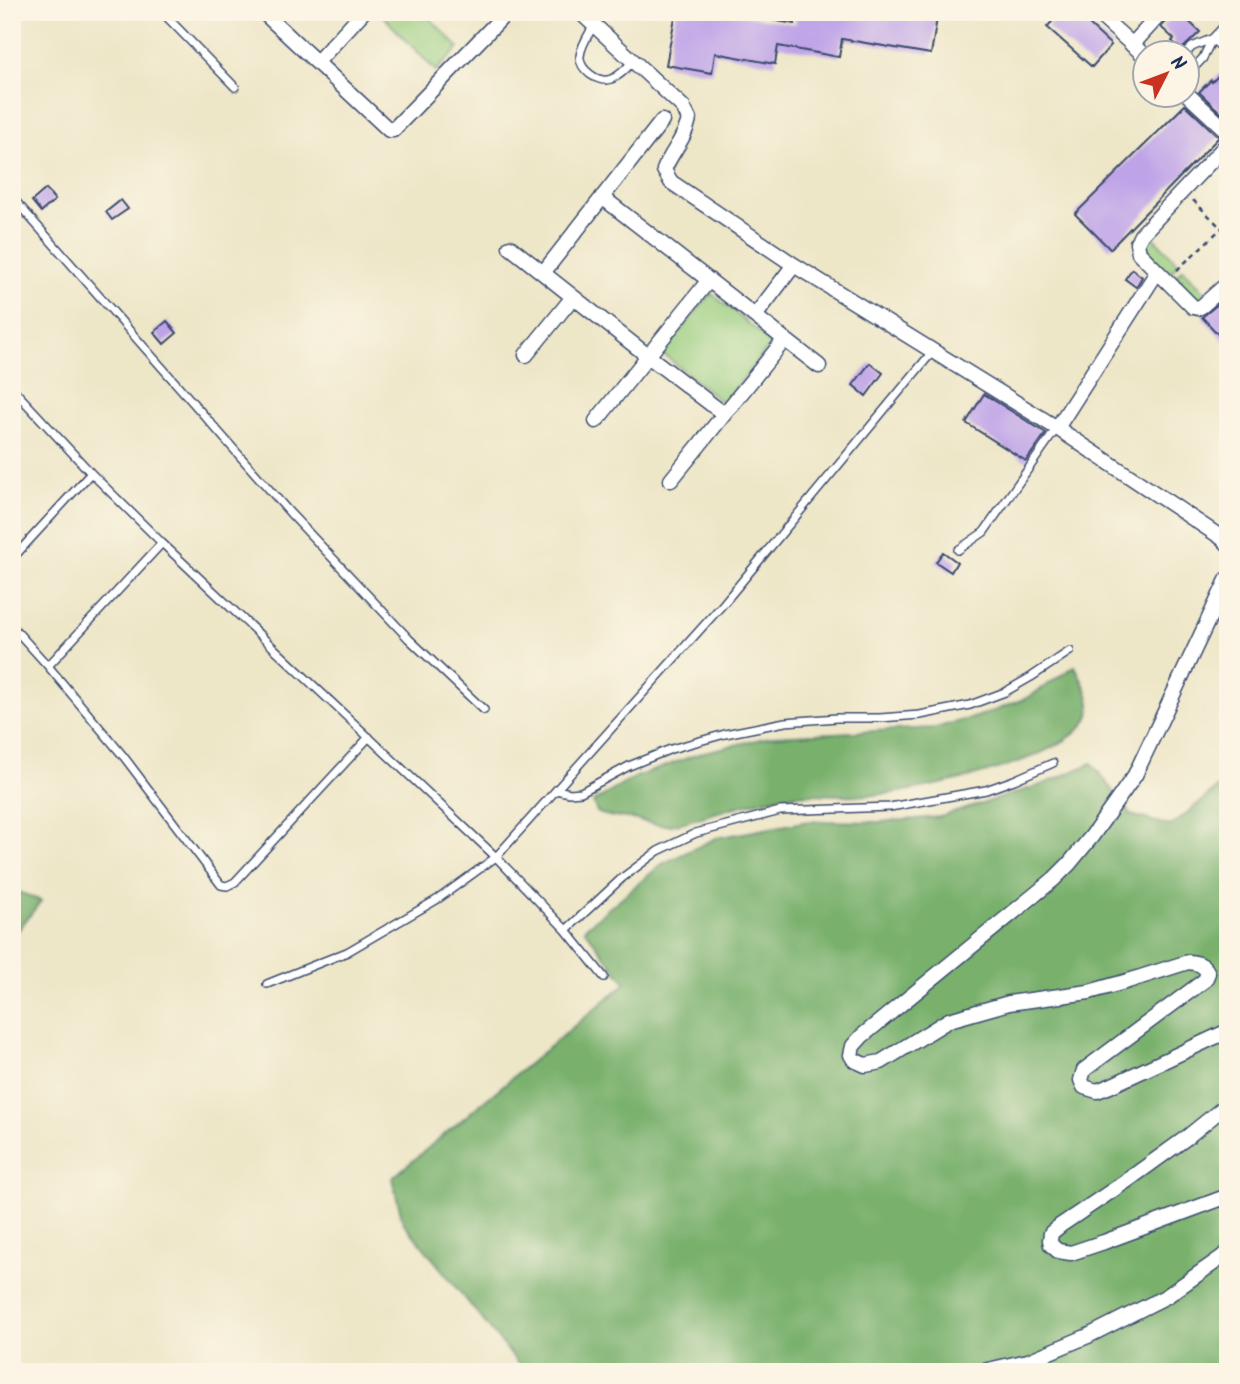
<svg xmlns="http://www.w3.org/2000/svg" width="1240" height="1384" font-family="Kalam,sans-serif">
<style>
.green{fill:#96cc7d;stroke:#587e6e;stroke-width:2}
.forest{fill:#78b06c;stroke:#4a7065;stroke-width:2}
.building{fill:#bea3e8}
.lines{fill:none;stroke-linecap:round;stroke-linejoin:round}
.service-casing{stroke:#3a4a6e;stroke-width:10}
.minor-casing{stroke:#3a4a6e;stroke-width:17}
.path{stroke:#3a4a6e;stroke-width:2.5;stroke-dasharray:5 5;stroke-linecap:butt}
.service{stroke:#fff;stroke-width:7}
.minor{stroke:#fff;stroke-width:14}
</style>
<rect width="100%" height="100%" fill="#fcf5e5"/>
<filter id="ink" filterUnits="userSpaceOnUse"><feTurbulence type="fractalNoise" baseFrequency=".0143" numOctaves="2"/><feDisplacementMap in="SourceGraphic" scale="14" xChannelSelector="R" yChannelSelector="G"/><feConvolveMatrix kernelMatrix="1 2 1 2 8 2 1 2 1" color-interpolation-filters="sRGB"/></filter>
<filter id="wash" filterUnits="userSpaceOnUse"><feTurbulence type="fractalNoise" baseFrequency=".00686" numOctaves="4" result="noise"/><feDisplacementMap in="SourceGraphic" scale="28" xChannelSelector="R" yChannelSelector="G"/><feGaussianBlur stdDeviation="1.57" result="paint"/><feColorMatrix in="noise" values="0 0 0 0 0 0 0 0 0 0 0 0 0 0 0 0 0 1.4 0 .05"/><feComposite in="paint" operator="in"/></filter>
<g filter="url(#wash)">
<rect width="100%" height="100%" fill="#ede6c7"/>
<path class="green" d="M379,12H424L459,48L436,71Z
M1150,234L1179,264L1168,274C1156,262 1140,253 1150,234Z
M1183,269L1208,295L1202,300L1195,301L1172,279Z
M711,293L772,343L723,403L662,353Z"/>
<path class="forest" d="M1075,666C1081,679 1092,697 1090,711C1083,758 915,793 873,795C847,797 820,792 793,795C769,798 745,804 721,811C704,816 687,823 669,825C654,826 642,820 627,818C615,816 609,818 597,812L593,802L636,777L704,752L774,736L935,728L986,714L1029,697Z
M1092,763L1131,815L1171,826L1228,779V1372H525L403,1222L392,1178L626,983L584,929L662,864L716,838L809,821L880,822L940,817L1044,784Z
M12,889L41,901L12,938Z"/>
<g id="blocks">
<path class="building" d="M676,12H726L795,24L797,12H831L857,17L858,12H938L931,54L842,39L839,57L778,46L775,64L715,53L712,73L666,65Z
M1061,12H1075L1111,45L1092,67L1047,27Z
M1171,12H1179L1200,32L1181,50L1172,41L1174,39L1161,27L1170,18Z
M1228,66V110L1223,115L1199,92L1211,80L1212,82Z
M1185,105L1219,137L1110,249L1075,214Z
M46,189L55,200L41,212L32,201Z
M121,200L128,209L112,220L106,212Z
M1132,269L1142,277L1136,287L1125,279Z
M1228,296V345L1202,317Z
M167,321L177,333L164,344L154,332Z
M870,363L883,373L866,396L853,385Z
M984,394L1046,433L1026,461L966,423Z
M943,552L957,562L951,572L936,562Z"/>
</g>
</g>
<g filter="url(#ink)">
<use href="#blocks" fill-opacity="0" stroke="#3a4a6e" stroke-width="2"/>
<g class="lines">
<defs>
<path id="service" d="M162,12L235,87
M594,25C589,34 581,45 580,56C579,70 599,84 611,79C620,76 627,68 633,61
M1212,39L1228,53
M1187,52L1192,47L1211,39
M1188,74L1203,58L1212,39L1228,22
M12,197L290,513L409,639L484,710
M12,388L91,473L162,543L496,857L566,930L604,977
M958,550L984,532L1057,428
M12,559L91,473
M12,626L48,666L124,757L221,885L227,886L235,882L369,737
M48,666L162,543
M556,790L570,793L581,792L629,766L671,749L725,734L785,722L837,718H880L920,715L970,705L1005,692L1031,677L1070,651
M566,930L622,878L658,851L696,833L780,811L890,807L986,790L1014,780L1053,763
M267,984L347,952L438,899L496,857L724,603L933,351"/>
<path id="minor" d="M263,12L389,130H393L507,12
M580,12L683,107L689,119C685,139 671,152 664,170L671,182L794,265L1057,428L1222,538L1228,544
M1096,12L1146,57
M1132,45L1162,12
M317,62L363,12
M1187,94L1228,132
M1228,143L1141,235L1137,243L1139,253L1193,307L1198,308L1202,306L1228,283
M602,197L819,366
M510,247L648,356L724,414
M543,273L662,121
M755,316L794,265
M526,355L573,297
M596,421L709,280
M1057,428L1157,272
M671,480L785,339
M1228,578L1135,775L1092,836L1069,864L1054,879L862,1036L853,1046L851,1055L854,1060L865,1065L881,1062L949,1020L1009,1003L1089,992L1128,981L1188,962C1197,963 1204,964 1208,973L1205,980L1084,1070L1081,1080L1084,1087L1097,1091L1110,1086L1228,1031
M1228,1104L1186,1138L1125,1182L1061,1225L1051,1233L1050,1240L1051,1245L1058,1251L1071,1253L1104,1242L1228,1196
M979,1372L1028,1361L1088,1336L1167,1296L1228,1253"/>
</defs>
<use href="#service" class="service-casing"/>
<use href="#minor" class="minor-casing"/>
<path class="path" d="M1193,200L1225,232
M1228,229L1221,236L1228,243
M1177,270L1228,222"/>
<use href="#service" class="service"/>
<use href="#minor" class="minor"/>
</g>
</g>
<rect width="1240" height="1384" fill="none" stroke="#fcf5e5" stroke-width="42"/>
<g transform="translate(1166 74) rotate(48)"><circle r="33" fill="#fcf5e5" stroke="#a2a6af" stroke-width="2"/>
<path d="M0-5L12 26L0 18L-12 26Z" fill="#c8321e"/>
<text y="-10" font-size="19" font-weight="bold" text-anchor="middle" fill="#1b2f5e">N</text>
</g>
</svg>
